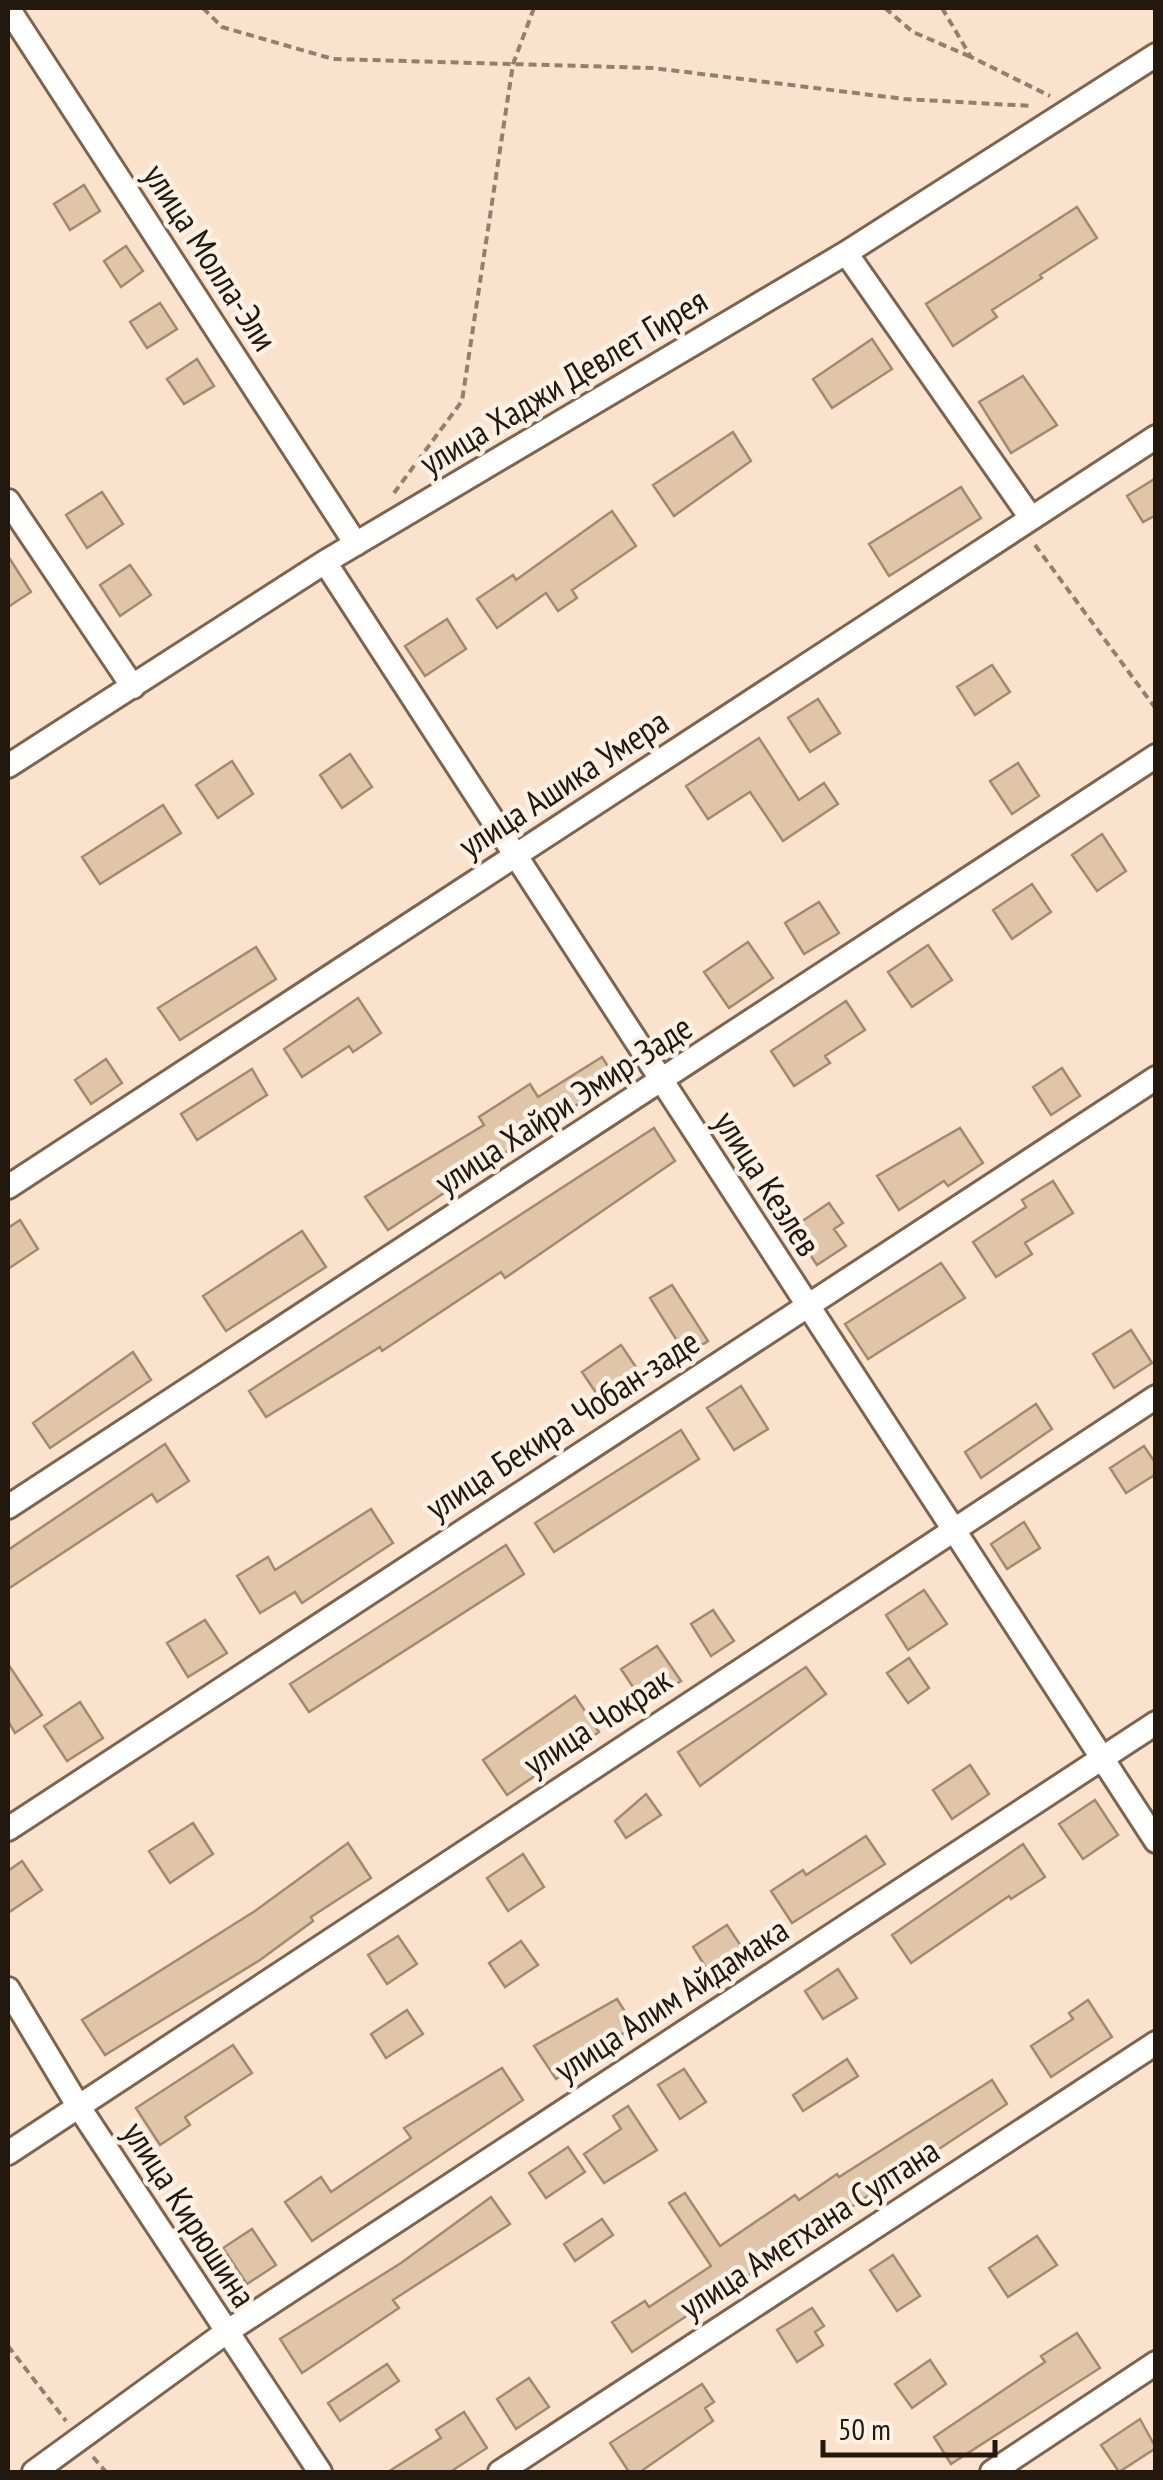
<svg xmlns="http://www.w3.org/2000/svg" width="1163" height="2480" font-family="'PT Sans Narrow',sans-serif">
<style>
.building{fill:#e0c5a8;stroke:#a38a6f;stroke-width:2.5}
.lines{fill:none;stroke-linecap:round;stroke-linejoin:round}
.street-casing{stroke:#7e644c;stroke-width:28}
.path{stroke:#917f6f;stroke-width:4;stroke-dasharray:8 5;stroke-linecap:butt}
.street{stroke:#fff;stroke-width:22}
.labels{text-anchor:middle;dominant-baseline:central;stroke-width:9;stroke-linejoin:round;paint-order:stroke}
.street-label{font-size:35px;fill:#22180e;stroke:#fef2e7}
</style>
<rect width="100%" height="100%" fill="#fbe2cd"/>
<path class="building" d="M84,185L100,211L70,230L54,204Z
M1077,207L1097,238L1040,275L1042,278L992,310L997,317L953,346L926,304Z
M126,246L143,271L121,287L104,261Z
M160,303L177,329L147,348L130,322Z
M872,339L892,369L832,408L813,379Z
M197,359L214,386L184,404L167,379Z
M1023,376L1057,425L1011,453L979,402Z
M733,432L751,461L674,516L653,485Z
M1156,478V515L1143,522L1127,496Z
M961,487L981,518L889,576L869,544Z
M102,492L123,524L87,548L66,515Z
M612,511L636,546L572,590L577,598L558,611L546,593L497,628L477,599L513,575L516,580Z
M8,556L31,592L8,607Z
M130,565L151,595L120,616L100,585Z
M447,619L466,649L425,676L405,646Z
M992,665L1010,692L975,715L957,687Z
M818,699L840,733L810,752L788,718Z
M759,738L799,800L824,783L838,804L783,841L750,792L708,819L686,786Z
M350,754L372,787L342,808L320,775Z
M232,761L253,794L218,818L196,785Z
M1018,763L1039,796L1012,814L990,781Z
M163,805L181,833L100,884L82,857Z
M1102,834L1126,871L1097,891L1072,855Z
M1032,884L1051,912L1012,939L993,910Z
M819,902L839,933L804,954L785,923Z
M748,942L773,978L729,1008L704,972Z
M928,945L952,980L912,1007L888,972Z
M256,947L276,979L180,1040L158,1008Z
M358,998L381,1033L353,1052L349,1046L302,1077L284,1049Z
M846,1001L865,1030L825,1056L830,1063L794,1086L771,1051Z
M602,1057L616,1079L388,1230L365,1197L484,1125L479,1117L530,1084L538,1097Z
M106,1059L122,1083L91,1104L75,1080Z
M1062,1068L1080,1096L1051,1115L1033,1087Z
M252,1069L267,1095L197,1140L181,1114Z
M654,1128L675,1161L505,1278L501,1272L382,1351L380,1347L266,1417L249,1391Z
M960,1128L983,1163L948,1186L944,1181L899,1210L877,1176Z
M1053,1181L1073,1213L1025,1243L1032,1254L996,1277L973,1242L1026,1207L1022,1200Z
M829,1203L843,1223L834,1229L846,1246L817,1265L792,1228Z
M20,1220L38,1249L8,1269V1228Z
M302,1231L326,1267L226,1331L203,1296Z
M941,1263L965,1298L868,1359L845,1324Z
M672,1285L708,1341L686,1355L650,1298Z
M1131,1330L1152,1363L1114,1388L1093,1354Z
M621,1345L644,1379L605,1406L582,1372Z
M133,1352L151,1380L50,1448L33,1423Z
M741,1386L768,1429L734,1450L707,1408Z
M1036,1404L1052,1429L981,1478L965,1452Z
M681,1430L699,1459L554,1552L535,1523Z
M165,1444L189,1481L157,1502L152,1494L8,1589V1550Z
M1144,1446L1156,1464V1474L1126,1493L1110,1468Z
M371,1509L393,1543L302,1603L295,1592L260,1613L237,1576L268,1557L275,1570Z
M1024,1522L1040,1548L1007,1569L991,1544Z
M506,1545L524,1574L309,1712L290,1684Z
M924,1590L947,1624L908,1650L886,1615Z
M713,1610L734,1641L711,1656L691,1624Z
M205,1620L227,1653L188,1677L167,1643Z
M657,1646L681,1681L645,1705L621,1669Z
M909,1658L929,1688L908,1703L887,1673Z
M8,1664L42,1715L15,1733L8,1721Z
M806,1667L826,1694L700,1786L678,1752Z
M575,1696L599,1732L507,1795L483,1760Z
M80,1702L103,1738L67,1761L44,1726Z
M970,1765L989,1794L952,1819L933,1790Z
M646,1794L661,1815L626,1838L615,1821Z
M1095,1800L1118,1835L1083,1859L1059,1824Z
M193,1823L213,1854L170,1883L149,1851Z
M866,1836L885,1864L792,1923L771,1891L803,1870L806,1875Z
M348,1843L371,1878L311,1917L313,1921L260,1960L105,2055L82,2020L255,1911Z
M1023,1844L1045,1877L1011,1899L1009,1896L911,1963L892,1935Z
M523,1854L544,1887L508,1911L487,1878Z
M22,1861L42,1890L8,1913V1871Z
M727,1925L745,1952L710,1974L693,1947Z
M398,1936L417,1964L387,1984L368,1955Z
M521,1941L538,1965L505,1987L489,1963Z
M838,1969L857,1998L823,2019L805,1991Z
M617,1999L634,2026L556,2079L534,2046Z
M1088,2000L1112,2037L1051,2077L1031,2046L1073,2019L1069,2013Z
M407,2010L423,2034L386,2058L371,2034Z
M233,2045L252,2073L185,2117L190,2125L160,2145L136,2108Z
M847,2059L858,2076L803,2111L793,2095Z
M502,2068L523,2100L312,2241L285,2202L321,2177L331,2192L411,2138L404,2128Z
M684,2069L706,2102L680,2119L658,2085Z
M992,2080L1007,2104L632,2352L612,2322L645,2301L649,2307L711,2266L669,2203L685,2193L720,2246L795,2195L799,2200L837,2174L839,2177Z
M628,2106L657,2150L604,2183L584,2154L621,2129L613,2116Z
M568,2147L585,2172L546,2198L529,2173Z
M491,2197L510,2224L393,2300L399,2308L302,2373L280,2339L401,2263Z
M602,2219L613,2235L575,2261L564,2244Z
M252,2229L276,2265L247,2284L223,2248Z
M1037,2236L1057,2265L1008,2297L989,2268Z
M893,2255L920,2296L897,2311L870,2270Z
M812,2308L824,2326L815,2332L823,2345L797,2362L777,2330Z
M1077,2333L1100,2368L951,2464L934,2437L1045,2362L1041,2356Z
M930,2360L946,2384L912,2408L895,2384Z
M387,2364L399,2381L340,2421L328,2403Z
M529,2378L549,2407L516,2429L497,2399Z
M702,2384L714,2402L705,2408L713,2421L640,2472H629L610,2443Z
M464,2412L487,2448L450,2472H388L441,2438L436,2430Z
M1140,2419L1156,2448L1119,2472L1101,2445Z"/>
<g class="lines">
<defs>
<path id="street" d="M8,8L356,544
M846,253L1031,518
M8,501L133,687
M325,562L1156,1841
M8,766L325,562L846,253L1156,55
M8,1187L1156,437
M8,1507L1156,756
M8,1829L1156,1078
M8,1989L77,2104L320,2472
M8,2153L1156,1397
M34,2472L225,2333L1156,1723
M500,2472L1156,2043
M992,2472L1156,2363"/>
</defs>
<use href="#street" class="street-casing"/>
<path class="path" d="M203,8L222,27L333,59L653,68L904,99L1032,106
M885,8L913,32L971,57
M942,8L971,57L1050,96
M394,493L462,401L513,64L534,8
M1035,545L1156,709
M8,2346L66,2421
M93,2457L106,2472"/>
<use href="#street" class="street"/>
</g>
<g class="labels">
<g class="street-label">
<text transform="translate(211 257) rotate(57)">улица Молла-Эли</text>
<text transform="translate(563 381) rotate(-31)">улица Хаджи Девлет Гирея</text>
<text transform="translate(563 783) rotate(-33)">улица Ашика Умера</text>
<text transform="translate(563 1104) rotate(-33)">улица Хайри Эмир-Заде</text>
<text transform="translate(768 1183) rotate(57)">улица Кезлев</text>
<text transform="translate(562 1424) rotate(-33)">улица Бекира Чобан-заде</text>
<text transform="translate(597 1721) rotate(-33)">улица Чокрак</text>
<text transform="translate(671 1999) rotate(-33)">улица Алим Айдамака</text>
<text transform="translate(190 2214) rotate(57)">улица Кирюшина</text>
<text transform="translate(809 2228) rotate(-33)">улица Аметхана Султана</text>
</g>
</g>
<rect width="1163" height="2480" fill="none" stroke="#22180e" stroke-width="20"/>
<path d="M823 2440v15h172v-15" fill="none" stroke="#22180e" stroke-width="5"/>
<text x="838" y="2440" font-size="30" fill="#22180e" stroke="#fef2e7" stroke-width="8" paint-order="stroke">50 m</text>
</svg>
